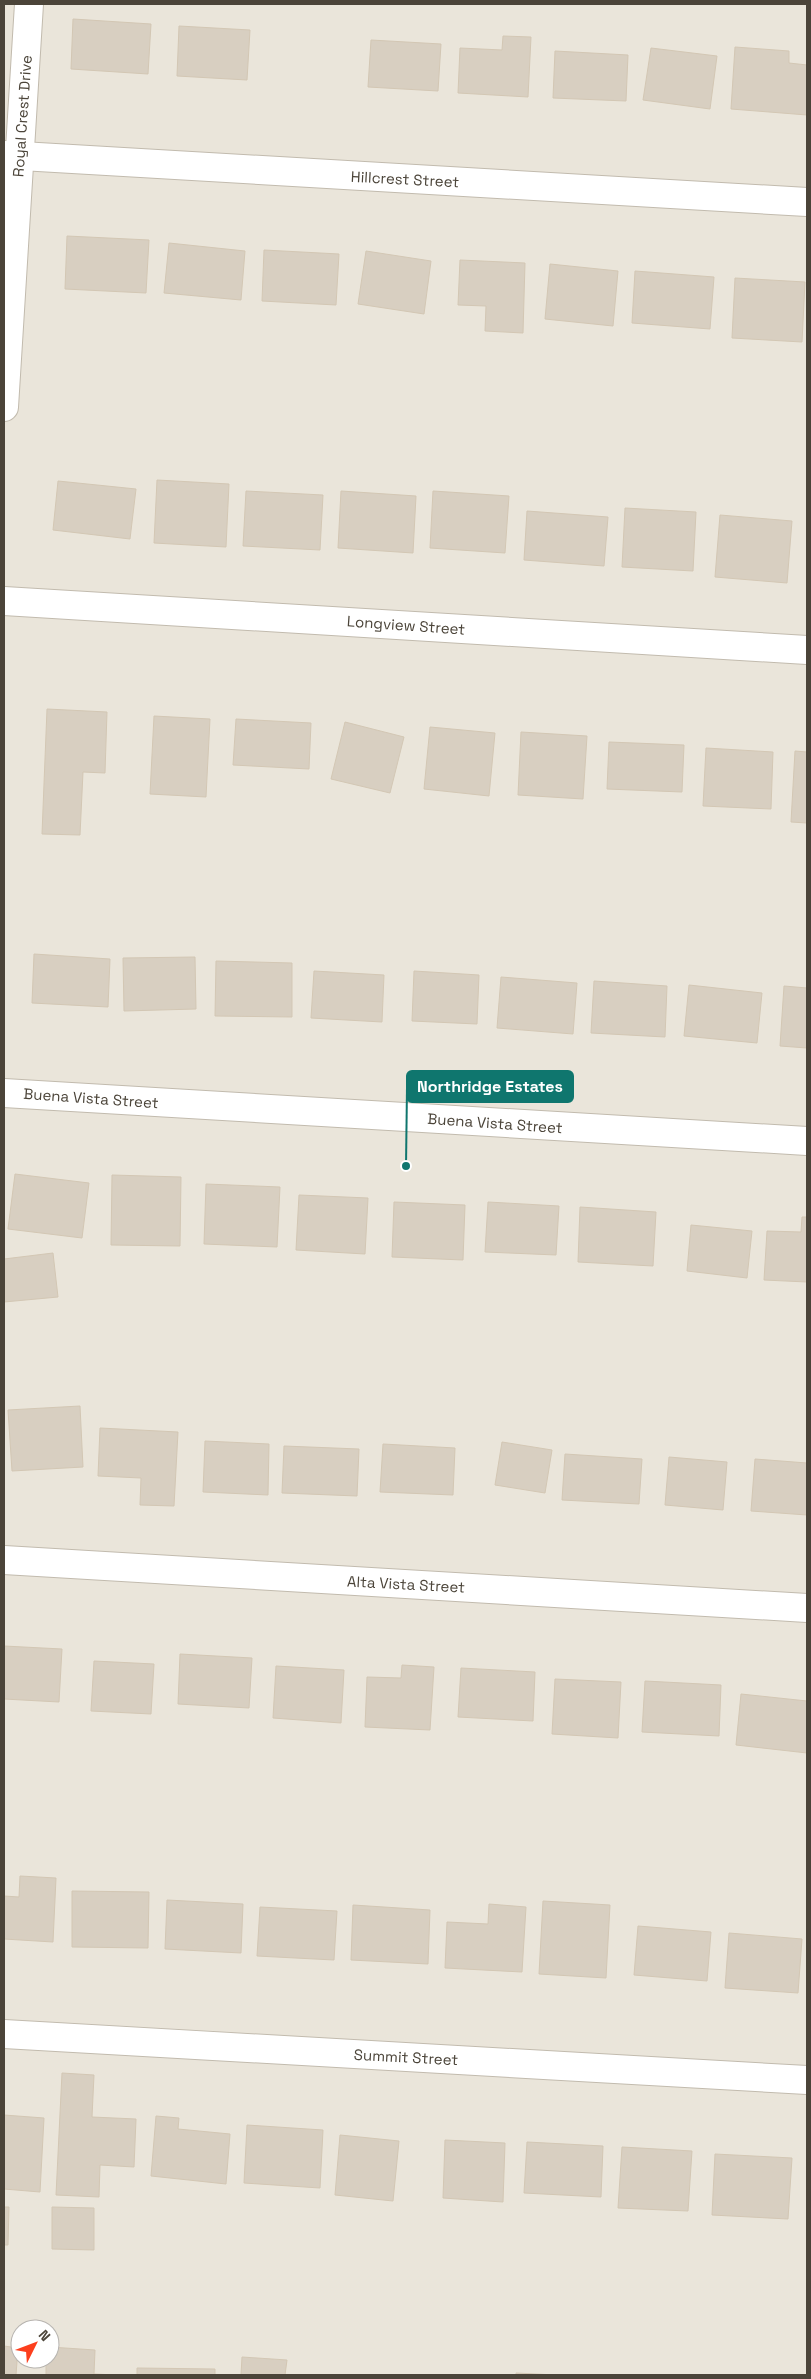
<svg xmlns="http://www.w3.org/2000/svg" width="811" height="2379" font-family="'Space Grotesk',sans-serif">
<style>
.residential{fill:#eae5da;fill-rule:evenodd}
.building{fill:#d8cfc1;stroke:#d3c7b4}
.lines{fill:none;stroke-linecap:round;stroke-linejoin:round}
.minor-casing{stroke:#c2bbae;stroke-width:30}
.tertiary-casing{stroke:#c2bbae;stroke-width:30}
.minor{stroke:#fff;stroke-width:28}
.tertiary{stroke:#fff;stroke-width:28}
.labels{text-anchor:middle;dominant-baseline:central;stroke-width:5;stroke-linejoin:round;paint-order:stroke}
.street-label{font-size:15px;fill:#4b4439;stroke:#fff}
.leader{fill:none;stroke:#0f766e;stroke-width:2}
.callout-dot{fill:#0f766e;stroke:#fff;stroke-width:2}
.callout{fill:#0f766e;stroke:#0f766e;stroke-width:2}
.callout-label{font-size:16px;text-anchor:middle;font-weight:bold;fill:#fff}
</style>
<rect width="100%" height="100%" fill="#f6f3ec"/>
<path class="residential" d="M4,4H807V2375H4ZM20,2329H50V2359H20Z"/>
<path class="building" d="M73,19L151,24L148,74L71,69Z
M179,26L250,30L247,80L177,76Z
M503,36L531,37L528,97L458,93L460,48L502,50Z
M371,40L441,44L438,91L368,87Z
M735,47L789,51V63L807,65V115L731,109Z
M651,48L717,56L710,109L643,100Z
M555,51L628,55L626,101L553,98Z
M67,236L149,240L146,293L65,289Z
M169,243L245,251L241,300L164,293Z
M264,250L339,254L336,305L262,301Z
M366,251L431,261L424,314L358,304Z
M460,260L525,263L523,333L485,331L486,306L458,305Z
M550,264L618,271L613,326L545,319Z
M635,271L714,277L710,329L632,323Z
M735,278L805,282L802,342L732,338Z
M157,480L229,484L226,547L154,543Z
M58,481L136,489L130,539L53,530Z
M246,491L323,495L320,550L243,546Z
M341,491L416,496L413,553L338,548Z
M433,491L509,496L505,553L430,548Z
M625,508L696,512L693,571L622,567Z
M527,511L608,517L604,566L524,560Z
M720,515L792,521L787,583L715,577Z
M47,709L107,712L105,773L83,772L80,835L42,834Z
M154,716L210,719L206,797L150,794Z
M236,719L311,723L309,769L233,765Z
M345,722L404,737L390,793L331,779Z
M430,727L495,733L489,796L424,789Z
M521,732L587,736L583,799L518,795Z
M609,742L684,745L682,792L607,789Z
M706,748L773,752L771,809L703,806Z
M795,751L807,752V823L791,822Z
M34,954L110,959L108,1007L32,1003Z
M195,957L196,1009L124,1011L123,958Z
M216,961L292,963V1017L215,1016Z
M314,971L384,975L382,1022L311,1018Z
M414,971L479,975L477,1024L412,1021Z
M501,977L577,983L573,1034L497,1028Z
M594,981L667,986L665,1037L591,1033Z
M689,985L762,993L757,1043L684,1036Z
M784,986L807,988V1048L780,1046Z
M15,1174L89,1183L82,1238L8,1229Z
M112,1175L181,1177L180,1246L111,1245Z
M206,1184L280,1187L277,1247L204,1244Z
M299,1195L368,1198L365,1254L296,1250Z
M394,1202L465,1205L463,1260L392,1257Z
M488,1202L559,1206L556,1255L485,1252Z
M580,1207L656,1212L653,1266L578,1262Z
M802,1217H807V1282L764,1280L767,1231L801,1232Z
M691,1225L752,1231L747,1278L687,1271Z
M53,1253L58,1297L4,1302V1259Z
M80,1406L83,1467L12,1471L8,1410Z
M100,1428L178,1432L174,1506L140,1505L141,1478L98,1476Z
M205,1441L269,1444L268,1495L203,1492Z
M502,1442L552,1450L545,1493L495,1485Z
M383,1444L455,1448L453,1495L380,1492Z
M284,1446L359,1449L357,1496L282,1493Z
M565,1454L642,1459L639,1504L562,1500Z
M669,1457L727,1462L723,1510L665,1505Z
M755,1459L807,1463V1515L751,1511Z
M4,1646L62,1649L59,1702L4,1699Z
M180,1654L252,1658L249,1708L178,1704Z
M94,1661L154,1664L151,1714L91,1711Z
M402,1665L434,1667L430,1730L365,1727L367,1677L401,1678Z
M276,1666L344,1670L341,1723L273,1718Z
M461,1668L535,1672L533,1721L458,1717Z
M555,1679L621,1682L618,1738L552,1734Z
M645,1681L721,1685L719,1736L642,1732Z
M741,1694L807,1701V1753L736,1745Z
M20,1876L56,1878L53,1942L4,1939V1896L19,1897Z
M72,1891L149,1892L148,1948L72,1947Z
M167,1900L243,1904L241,1953L165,1949Z
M543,1901L610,1905L606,1978L539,1974Z
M489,1904L526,1907L522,1972L445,1968L447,1922L488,1924Z
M353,1905L430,1910L428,1964L351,1960Z
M260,1907L337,1911L334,1960L257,1956Z
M638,1926L711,1932L707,1981L634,1975Z
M729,1933L802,1939L798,1993L725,1988Z
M62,2073L94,2075L92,2117L136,2119L134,2167L100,2165L99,2197L56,2195Z
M4,2115L44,2118L40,2192L4,2189Z
M156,2116L179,2118L178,2129L230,2134L226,2184L151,2176Z
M247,2125L323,2130L320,2188L244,2183Z
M340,2135L399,2141L393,2201L335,2195Z
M445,2140L505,2143L503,2202L443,2198Z
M527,2142L603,2146L601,2197L524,2193Z
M622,2147L692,2151L688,2211L618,2208Z
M715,2154L792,2158L788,2219L712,2215Z
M4,2207H9L8,2245H4Z
M52,2207L94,2208V2250L52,2249Z
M4,2346L18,2348L16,2375H4Z
M50,2347L95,2350L94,2374L117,2375H46V2359H50Z
M242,2357L287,2360L285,2375H241Z
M137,2368L215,2369V2375H137Z
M516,2373L556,2375H516Z"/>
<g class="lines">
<defs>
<path id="minor" d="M4,407L29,4
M4,601L807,650
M4,1093L807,1141
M4,1560L807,1608
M4,2034L807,2080"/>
<path id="tertiary" d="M4,155L807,202"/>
</defs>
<use href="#minor" class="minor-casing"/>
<use href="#tertiary" class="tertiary-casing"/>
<use href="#minor" class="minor"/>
<use href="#tertiary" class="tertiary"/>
</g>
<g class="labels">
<g class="street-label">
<text transform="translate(22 116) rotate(-86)">Royal Crest Drive</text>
<text transform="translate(405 179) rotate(3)">Hillcrest Street</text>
<text transform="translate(406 625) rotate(4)">Longview Street</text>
<text transform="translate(91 1098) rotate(4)">Buena Vista Street</text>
<text transform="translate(495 1123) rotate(4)">Buena Vista Street</text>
<text transform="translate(406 1584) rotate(3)">Alta Vista Street</text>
<text transform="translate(406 2057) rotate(3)">Summit Street</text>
</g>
</g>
<path class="leader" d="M406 1166L407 1087"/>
<circle class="callout-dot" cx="406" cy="1166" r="5"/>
<rect class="callout" x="407" y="1071" width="166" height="31" rx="5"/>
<g class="callout-label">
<text x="490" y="1092">Northridge Estates</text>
</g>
<rect width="811" height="2379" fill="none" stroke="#4b4439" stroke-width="10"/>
<g transform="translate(35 2344) rotate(48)"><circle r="24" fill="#ffffff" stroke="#b7b4b0"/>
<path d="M0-4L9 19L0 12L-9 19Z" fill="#fc3f1d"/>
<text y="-8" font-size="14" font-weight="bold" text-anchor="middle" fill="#4b4439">N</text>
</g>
</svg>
